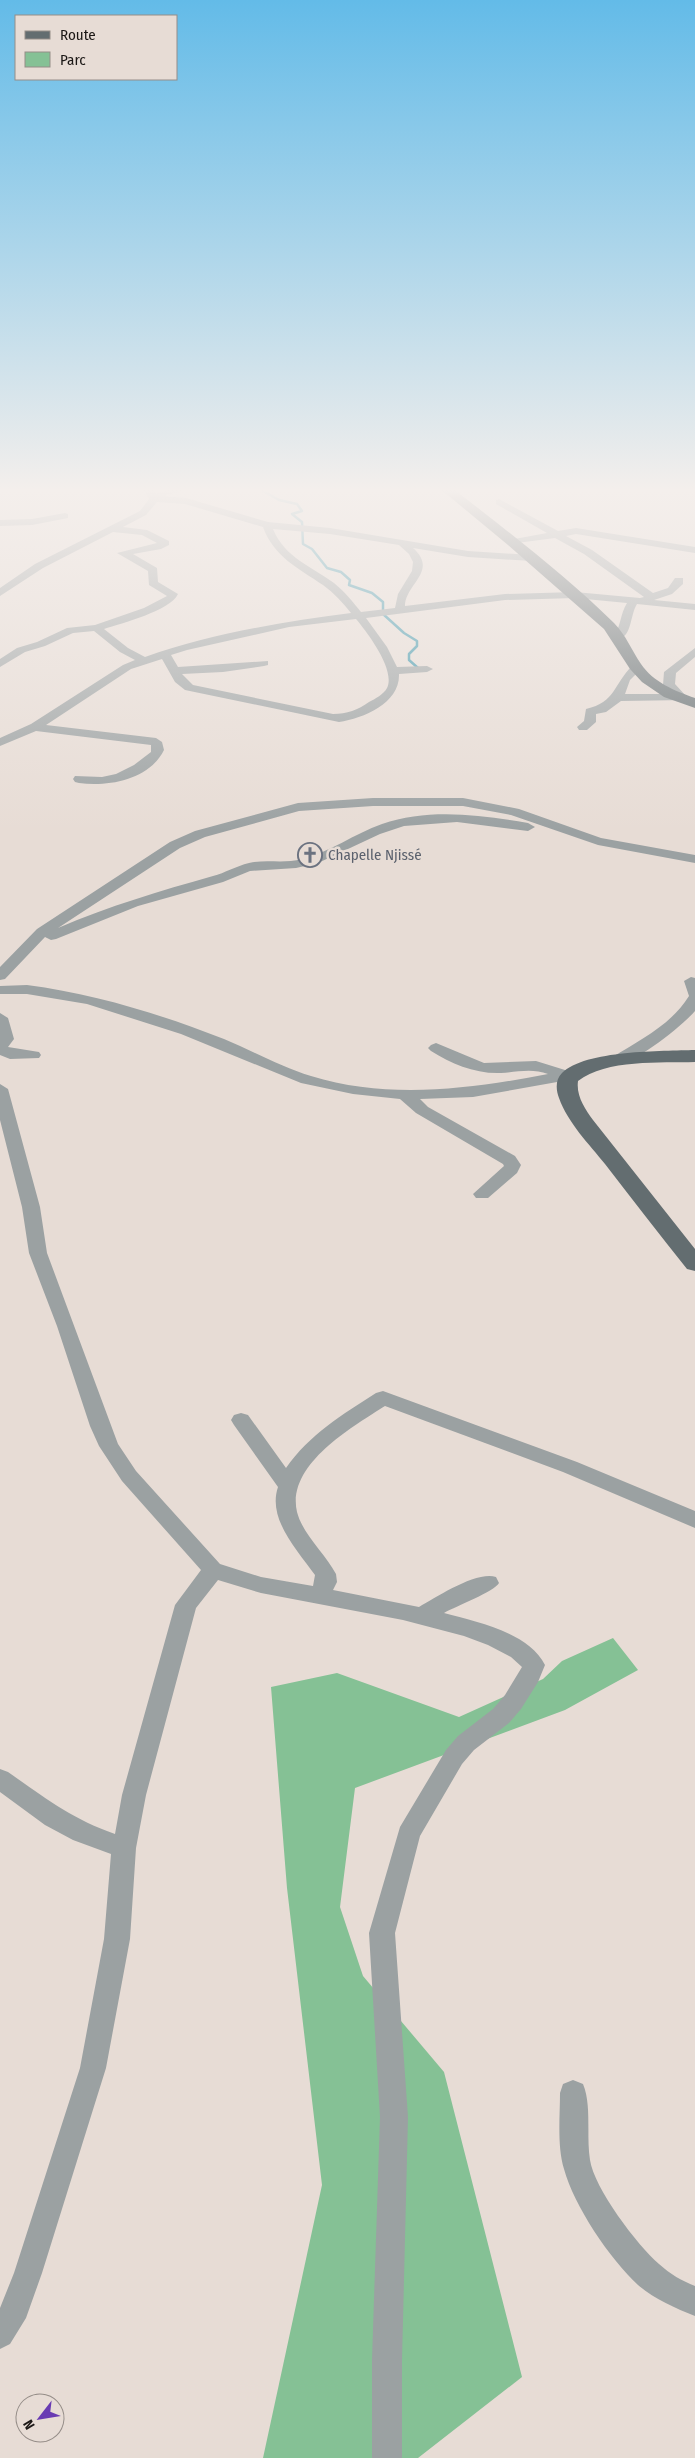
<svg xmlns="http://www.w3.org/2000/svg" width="695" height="2458" font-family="'Fira Sans Condensed',sans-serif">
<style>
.green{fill:#85c195}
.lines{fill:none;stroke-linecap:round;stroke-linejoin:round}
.stream{stroke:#3392a9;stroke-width:2.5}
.minor{fill:#9ba1a2;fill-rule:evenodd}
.major{fill:#636d70;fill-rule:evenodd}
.labels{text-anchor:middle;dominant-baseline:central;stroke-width:5;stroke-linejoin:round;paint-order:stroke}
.far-worship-label{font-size:15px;fill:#5b616d;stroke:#e7dcd5;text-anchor:start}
</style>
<rect width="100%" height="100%" fill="#e7dcd5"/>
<path class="green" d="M613,1638L638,1670L565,1710L355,1788L340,1907L363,1976L444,2072L522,2377L418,2458H263L322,2185L287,1888L271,1687L337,1673L459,1717L543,1679L562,1661Z"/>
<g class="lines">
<path class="stream" d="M256,487L279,500L297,504L302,511L292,514L302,522L303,544L312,549L327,568L341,572L350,580L349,585L372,593L383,602V614L404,633L417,641V646L409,654V660L418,668"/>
<path class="minor" d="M142,487H151L156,494L177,487H191L190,489L163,496L186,498L268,522L330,528L468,551L532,555L537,558L532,561L468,557L413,548C439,571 405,584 405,606L505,594L575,592L640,598L644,597L584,554L555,538L509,544V540L547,533L496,504V500L499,499L558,531L576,528L695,547V553L576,534L566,536L592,550L653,593L668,588L675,578H683V584L672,594L654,600L695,604V610L637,604C630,615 632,636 619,639L614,636C621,626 620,614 627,603L575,598L505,600L366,618L387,647L397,667L427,666L433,669L427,672L399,674C400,703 364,718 339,722L185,690L175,682L162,659L131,669L46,725L156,738L162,742L164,750C149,780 108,787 79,783L75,782L73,779L75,776L102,777L116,774L134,765L151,752V745L36,731L0,746V738L31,724L123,665L135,660L120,652L94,631L73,633L45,646L25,652L0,667V659L17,648L37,642L67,628L95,625L144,608L167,596L149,585L148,571L117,553L157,543L142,535L113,532L43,568L0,596V588L35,564L140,511L149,499ZM157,502L185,504L263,527C274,557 298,568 323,585C334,593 343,603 351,613C281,622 211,634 145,657L128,648L104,629C122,623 170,611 178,594L158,582L157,568L133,554L161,549L169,545V541L147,530L123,527L146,515ZM273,529L330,534L399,545L409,554L413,562L412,571L398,594L395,608L361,612C353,602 344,591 334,583C311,566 285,558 273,529ZM356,619C367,632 396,670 387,688C384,694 375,699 369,702C358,710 347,714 333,714L193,685L182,674L223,672L264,666L268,665V661L178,667L171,655L187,650L289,627Z
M65,513L68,514V518L32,525L0,526V520L32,519Z
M695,648V657L676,673L675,684L686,696V700L621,701L606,712L596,714V722L587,730H579L577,727L584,721L586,709C616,702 613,685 632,666H640L642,668L630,680L625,694H672L663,685L664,672Z
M373,798H463L519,809L601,838L695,855V863L598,845L511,815L463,806H373L299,811L205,837L180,848L58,928C109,906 160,891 213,876C225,873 236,866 249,863C266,859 284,864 302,859C330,852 354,834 382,824C429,808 480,815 528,823L535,827L528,831L457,822L404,826L380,834L318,863L296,868L250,871L223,882L138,906L56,939L51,940L45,937L5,979L0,980V967L37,929L170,842L195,831L298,803Z
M691,977L695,978V1011C683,1025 630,1069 611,1064L609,1061L611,1058C640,1040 671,1025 689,996L684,981Z
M27,985C95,994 160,1014 224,1039C253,1051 281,1067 311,1076C389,1100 470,1089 548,1074C532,1068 517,1072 501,1073C475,1074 452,1064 431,1051L428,1048L431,1045L436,1043L484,1063L536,1061L565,1070L580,1071L582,1074L574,1079L473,1097L420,1099L428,1107L515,1156L521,1165L517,1173L488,1198H476L473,1194L504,1166L503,1164L416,1113L400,1099L353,1094L301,1083L181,1034L87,1004L27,994H0V986Z
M0,1013L8,1018L14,1039L8,1047L39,1052L41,1055L39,1058L10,1059L0,1055Z
M0,1084L8,1089L40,1207L47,1253L118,1444L136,1471L220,1564L261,1577L313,1586L315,1575C298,1551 267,1519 278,1487L234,1425L231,1420L234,1415L241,1413L248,1415L286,1468C309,1435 343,1414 376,1393L383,1391L577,1462L695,1511V1528L563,1472L385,1406C352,1427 286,1465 297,1512C303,1535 325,1553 336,1574L337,1582L333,1590L419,1607C437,1597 476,1571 496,1577L499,1583C494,1592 456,1606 444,1613C477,1622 528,1632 545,1665L538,1682L521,1709L509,1723L474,1750L462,1764L420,1836L395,1933L408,2117L402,2360V2458H372V2360L380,2117L369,1933L400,1827L446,1750L458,1736L493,1709L505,1695L522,1667L511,1657L488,1645L464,1636L403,1620L261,1593L218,1580L196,1608L146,1795L136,1848L130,1939L106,2068L42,2273L26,2318L10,2344L0,2349V2308L14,2273L80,2068L104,1939L111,1854L73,1840L45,1825L0,1792V1769L8,1772C45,1798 72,1819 115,1834L122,1795L175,1605L201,1570L122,1481L99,1446L90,1426L57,1326L29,1253L22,1207L0,1120Z
M573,2080L583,2084C592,2106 586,2135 590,2160C594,2188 637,2245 659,2264C670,2274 682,2281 695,2286V2316C675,2308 654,2299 638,2285C610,2259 574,2206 564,2169C557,2145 560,2118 560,2093L563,2084Z"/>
<path class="major" d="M438,487H451C506,530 564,574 614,623C626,635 632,651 641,664C653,682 675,691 695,698V708L664,697L642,682L630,669L604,629L508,545Z
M695,1050V1062C661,1063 606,1059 578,1081C576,1096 585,1109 593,1120L695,1249V1271L687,1269C659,1234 632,1199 605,1164C589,1144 568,1123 559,1098C556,1090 555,1080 562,1073C585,1050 663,1051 695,1050Z"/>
</g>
<linearGradient id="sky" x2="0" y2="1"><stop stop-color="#63bbe8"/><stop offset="0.59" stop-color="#f4efec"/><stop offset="1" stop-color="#f4efec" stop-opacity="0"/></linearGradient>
<rect width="695" height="831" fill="url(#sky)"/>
<defs>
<symbol id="church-ring" viewBox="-11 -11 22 22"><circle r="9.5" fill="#e7dcd5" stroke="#6b7280" stroke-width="1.5"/><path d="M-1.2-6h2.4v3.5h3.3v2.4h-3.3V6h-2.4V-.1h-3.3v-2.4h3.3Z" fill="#6b7280"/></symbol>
</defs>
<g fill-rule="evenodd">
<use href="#church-ring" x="296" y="841" width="28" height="28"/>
</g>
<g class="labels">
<g class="far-worship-label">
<text x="328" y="855">Chapelle Njissé</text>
</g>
</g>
<rect x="15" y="15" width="162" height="65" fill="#e7dcd5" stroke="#958d88"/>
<rect x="25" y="31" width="25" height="8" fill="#636d70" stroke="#958d88"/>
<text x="60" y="40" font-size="15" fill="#1b1715">Route</text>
<rect x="25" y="52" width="25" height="15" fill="#85c195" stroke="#958d88"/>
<text x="60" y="65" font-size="15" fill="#1b1715">Parc</text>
<g transform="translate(40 2418) rotate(239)"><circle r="24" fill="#e7dcd5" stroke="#958d88"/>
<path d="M0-4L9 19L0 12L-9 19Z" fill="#693bb3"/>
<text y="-8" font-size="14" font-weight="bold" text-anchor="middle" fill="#1b1715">N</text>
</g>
</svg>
